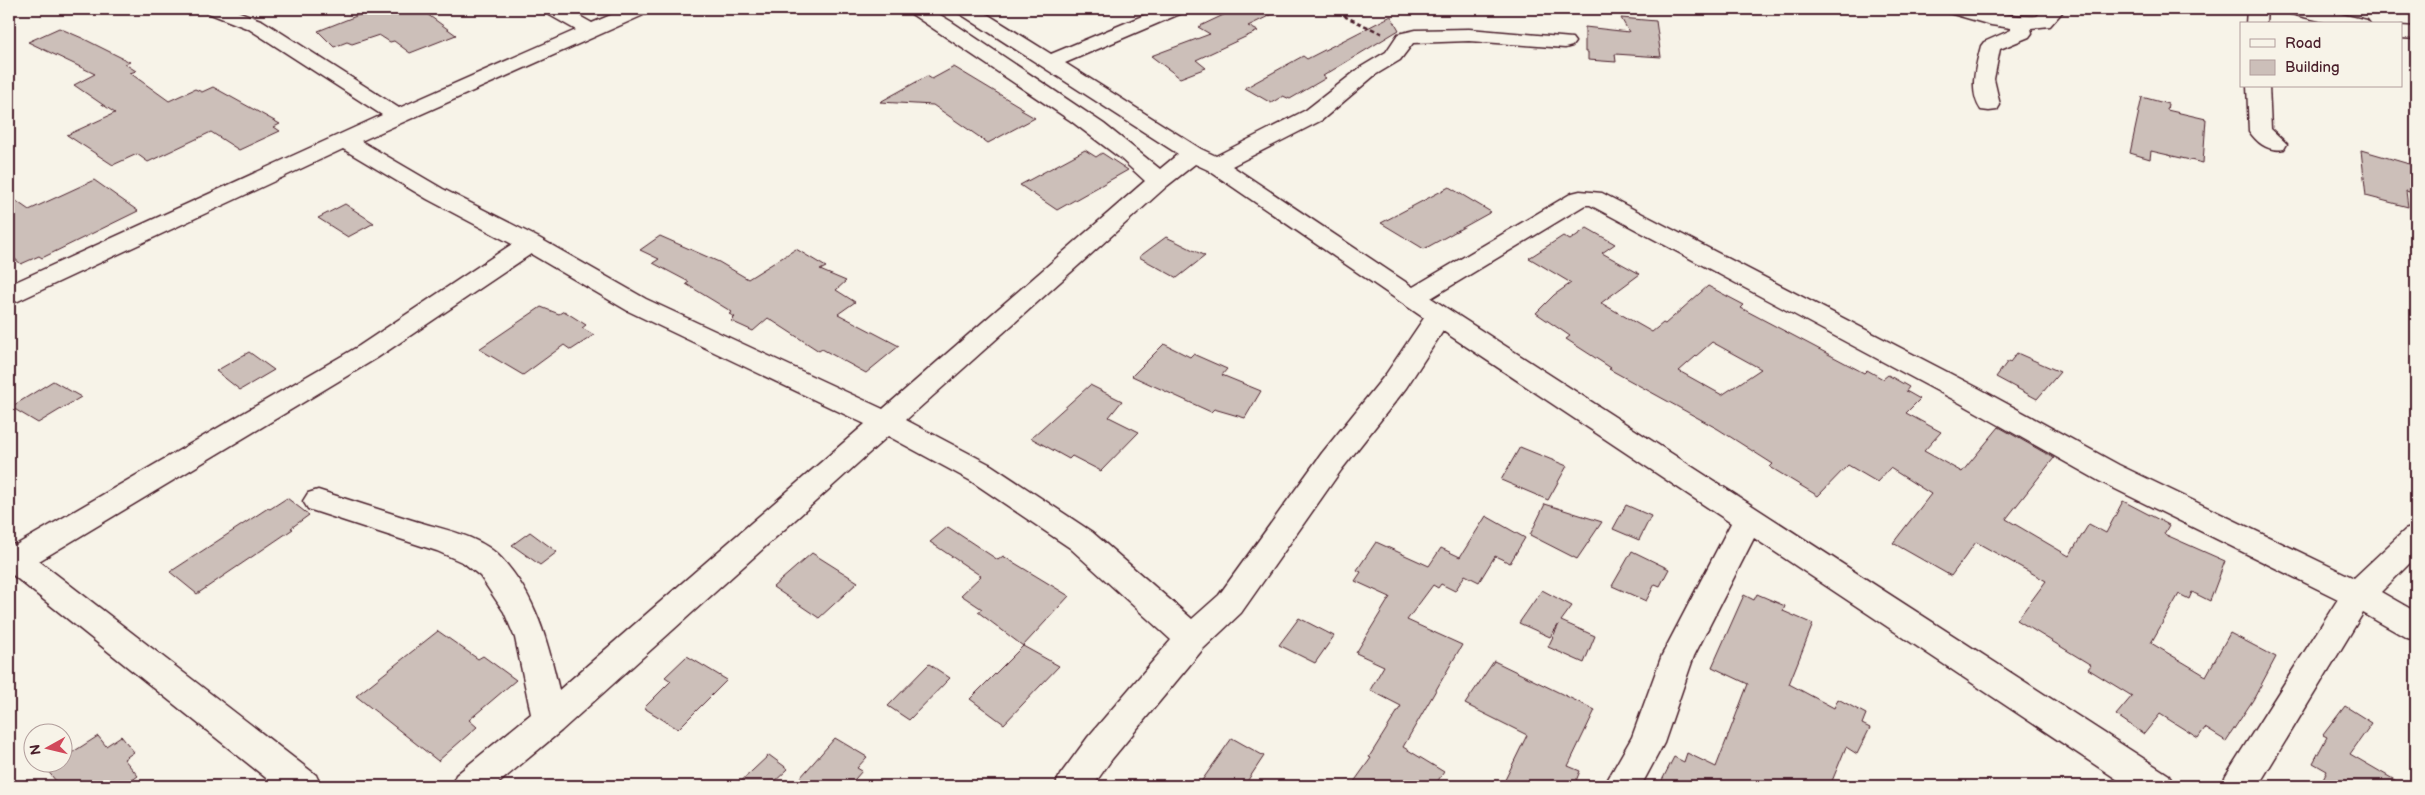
<svg xmlns="http://www.w3.org/2000/svg" width="2425" height="795" font-family="'Balsamiq Sans',sans-serif">
<style>
.building{fill:#ccbfb9;stroke:#4a1f2b;fill-rule:evenodd}
.lines{fill:none;stroke-linecap:round;stroke-linejoin:round}
.minor-casing{stroke:#4a1f2b;stroke-width:3}
.path{stroke:#4a1f2b;stroke-width:2.5;stroke-dasharray:4.5 3;stroke-linecap:butt}
.minor{fill:#f7f3e8;fill-rule:evenodd}
</style>
<rect width="100%" height="100%" fill="#f7f3e8"/>
<filter id="ink" filterUnits="userSpaceOnUse"><feTurbulence type="fractalNoise" baseFrequency=".02" numOctaves="2"/><feDisplacementMap in="SourceGraphic" scale="10" xChannelSelector="R" yChannelSelector="G"/><feConvolveMatrix kernelMatrix="1 2 1 2 8 2 1 2 1" color-interpolation-filters="sRGB"/></filter>
<g filter="url(#ink)">
<path class="building" d="M374,9H420L456,35L410,53L394,41L390,42L379,35L352,44L347,42L334,47L318,31Z
M1236,9H1283L1248,26L1258,31L1196,60L1206,68L1180,78L1151,56L1210,34L1198,27Z
M1391,16L1399,30L1323,76L1326,78L1290,99L1283,96L1271,103L1245,88L1303,56L1307,59Z
M1621,18L1656,21L1661,57L1615,54L1616,62L1588,60V52H1585V27L1629,32Z
M59,28L82,38L130,62L125,64L136,71L130,73L169,101L195,89L202,92L213,87L280,124L274,127L280,131L239,150L211,132L148,162L137,154L113,165L67,135L115,113L74,85L95,74L28,42Z
M954,67L1024,109L1021,110L1035,118L988,143L933,105L880,102L927,76L932,79Z
M2142,97L2168,104L2167,110L2206,119L2203,163L2151,151L2150,159L2130,153Z
M1085,150L1096,157L1102,153L1128,170L1057,210L1020,185Z
M2361,150L2416,166V194L2406,191L2408,207L2366,196Z
M94,180L138,211L42,258L39,256L21,264L9,254V196L29,210Z
M1449,187L1491,212L1424,249L1381,223Z
M345,204L374,223L348,237L318,218Z
M1587,228L1615,244L1602,253L1640,274L1601,303L1652,332L1663,323L1665,324L1708,286L1744,305L1741,308L1864,373L1867,370L1883,379L1888,375L1909,387L1906,391L1920,399L1906,413L1941,432L1924,451L1962,472L1999,427L2054,458L2006,519L2069,556L2089,524L2106,533L2123,501L2169,525L2164,534L2225,561L2210,601L2192,592L2189,599L2179,594L2151,643L2206,676L2230,633L2276,657L2253,700L2226,741L2205,728L2198,738L2160,714L2144,734L2116,715L2132,696L2088,669L2091,665L2017,620L2046,581L1976,542L1951,576L1893,543L1931,494L1890,468L1877,482L1848,465L1818,496L1770,467L1773,464L1718,429L1609,369L1611,368L1566,339L1570,336L1536,313L1554,295L1571,283L1529,258L1563,236L1570,240ZM1712,342L1761,369L1722,395L1679,371Z
M660,236L719,262L748,279L796,249L826,267L820,270L846,281L836,290L855,302L838,314L899,346L866,373L822,349L819,351L768,318L753,331L731,321L735,317L729,314L732,312L686,284L689,282L653,263L659,259L640,250Z
M1166,237L1177,242L1205,256L1177,278L1139,257Z
M541,307L559,314L564,311L586,325L582,328L594,335L571,350L564,345L523,375L479,349Z
M1164,344L1190,357L1193,354L1227,369L1222,375L1261,391L1245,418L1214,409L1211,412L1132,376Z
M249,352L274,370L240,390L216,371Z
M2017,353L2060,372L2037,399L1996,377L2008,361L2010,362Z
M53,381L81,397L38,423L11,407Z
M1090,385L1122,401L1109,417L1139,432L1101,471L1072,456L1069,459L1031,438Z
M1520,447L1567,466L1548,500L1501,480Z
M287,498L309,515L291,528L293,529L197,594L170,572L268,508L270,509Z
M1545,504L1602,522L1577,559L1530,535Z
M1626,505L1651,516L1639,540L1613,529Z
M1486,516L1525,538L1510,563L1495,556L1479,582L1465,575L1455,591L1441,584L1438,588L1433,585L1407,620L1462,645L1403,747L1444,772L1434,786H1351L1371,758L1369,757L1401,706L1370,690L1384,666L1356,653L1390,597L1355,581L1361,572L1357,570L1376,542L1429,566L1441,548L1460,557Z
M948,527L998,560L1003,556L1069,596L1023,646L1059,666L1004,724L970,699L1023,646L978,612L982,609L961,595L981,576L930,542Z
M530,532L557,552L540,565L512,545Z
M1632,551L1669,569L1660,586L1655,584L1646,601L1612,586Z
M812,553L858,582L819,618L773,587Z
M1542,590L1572,606L1561,621L1595,636L1584,663L1548,647L1559,624L1550,637L1519,623Z
M1757,594L1785,606L1783,611L1813,624L1789,684L1834,708L1838,699L1866,714L1862,724L1870,728L1857,754L1846,747L1830,786H1659L1674,757L1684,762L1687,753L1716,767L1748,684L1712,667L1744,595L1754,600Z
M1299,618L1334,636L1315,663L1279,645Z
M438,631L478,659L483,656L516,680L469,720L477,727L438,761L356,696Z
M687,656L727,680L678,729L644,708L671,681L665,677Z
M1494,661L1595,710L1568,766L1580,771L1574,786H1502L1527,735L1465,704Z
M929,664L950,678L909,720L888,706Z
M2345,706L2372,723L2350,754L2405,786H2319L2327,771L2313,763L2327,737L2323,735Z
M98,736L106,746L121,736L134,752L124,759L138,776L124,786H60L47,770L58,762H62V759Z
M835,738L867,757L857,768L862,771L849,786H793Z
M1232,738L1264,756L1244,786H1198Z
M769,755L788,769L770,786H736Z"/>
<g class="lines">
<defs>
<path id="minor" d="M205,9H232L263,21L399,108L576,30L546,13L543,9H567L592,23L625,9H651L648,13L361,141L443,189L539,238L646,299L883,409L1145,181L1120,158L1071,121L910,13L907,9H930L952,22L1104,124L1160,169L1178,154L959,13L956,9H979L1051,54L1159,9H1185L1182,13L1065,63L1201,149L1216,156L1306,110L1361,67L1386,52L1398,34L1416,30L1469,29L1572,38L1575,42L1572,46L1565,48L1469,41L1413,43L1400,60L1375,75L1322,120L1232,166L1413,287L1572,193L1580,191L1602,193L1980,389L2119,465L2354,578L2405,530L2416,526V557L2381,592L2416,612V641L2405,637L2363,613L2258,786H2221L2226,775L2338,599L2099,481L1960,403L1590,205H1585L1431,298L2169,775L2174,786H2127L1754,538L1694,656L1664,743L1641,786H1604L1632,737L1662,655L1731,523L1443,331L1406,388L1342,469L1241,613L1203,649L1112,759L1093,786H1055L1060,775L1088,737L1171,640L1070,548L971,481L888,436L561,731L495,786H451L456,775L531,714L515,638L504,612L480,576L464,563L437,551L308,509L303,501L308,493L318,490C349,500 381,510 412,520C441,529 481,535 502,559C536,596 548,642 559,690L865,424L628,311L531,254L377,358L39,561L316,775L321,786H276L9,572V543L16,545L359,346L512,244L427,199L343,149L18,301L9,303V285L382,115L249,29L208,13ZM1195,164L1208,170L1424,318L1386,374L1322,453L1219,595L1192,619L1092,532L991,465L906,420L1167,186Z
M1946,9C1977,7 2006,18 2037,16L2044,9H2065L2050,26L2031,28L2032,33L2029,37L2000,49L1994,79L2000,105L1997,110L1989,111L1981,110C1968,91 1976,66 1981,46L1984,42L2011,30V28L1991,25L1949,13Z
M2247,9H2267L2266,24H2246Z
M2284,9H2319L2367,20L2370,24H2333L2287,13Z
M2401,26L2416,27V39L2401,38Z
M2247,86H2269L2271,129L2287,144L2284,149C2269,152 2257,143 2249,131Z"/>
</defs>
<use href="#minor" class="minor-casing"/>
<path class="path" d="M1340,9L1346,17L1383,34"/>
<use href="#minor" class="minor"/>
</g>
</g>
<rect width="2425" height="795" fill="none" stroke="#f7f3e8" stroke-width="30"/>
<rect x="15" y="15" width="2395" height="765" fill="none" stroke="#4a1f2b" stroke-width="2" filter="url(#ink)"/>
<rect x="2240" y="22" width="162" height="65" fill="#f7f3e8" stroke="#b29e9c"/>
<rect x="2250" y="39" width="25" height="8" fill="#f7f3e8" stroke="#b29e9c"/>
<text x="2285" y="48" font-size="15" fill="#4a1f2b">Road</text>
<rect x="2250" y="60" width="25" height="15" fill="#ccbfb9" stroke="#b29e9c"/>
<text x="2285" y="72" font-size="15" fill="#4a1f2b">Building</text>
<g transform="translate(48 748) rotate(262)"><circle r="24" fill="#f7f3e8" stroke="#b29e9c"/>
<path d="M0-4L9 19L0 12L-9 19Z" fill="#d1495b"/>
<text y="-8" font-size="14" font-weight="bold" text-anchor="middle" fill="#4a1f2b">N</text>
</g>
</svg>
